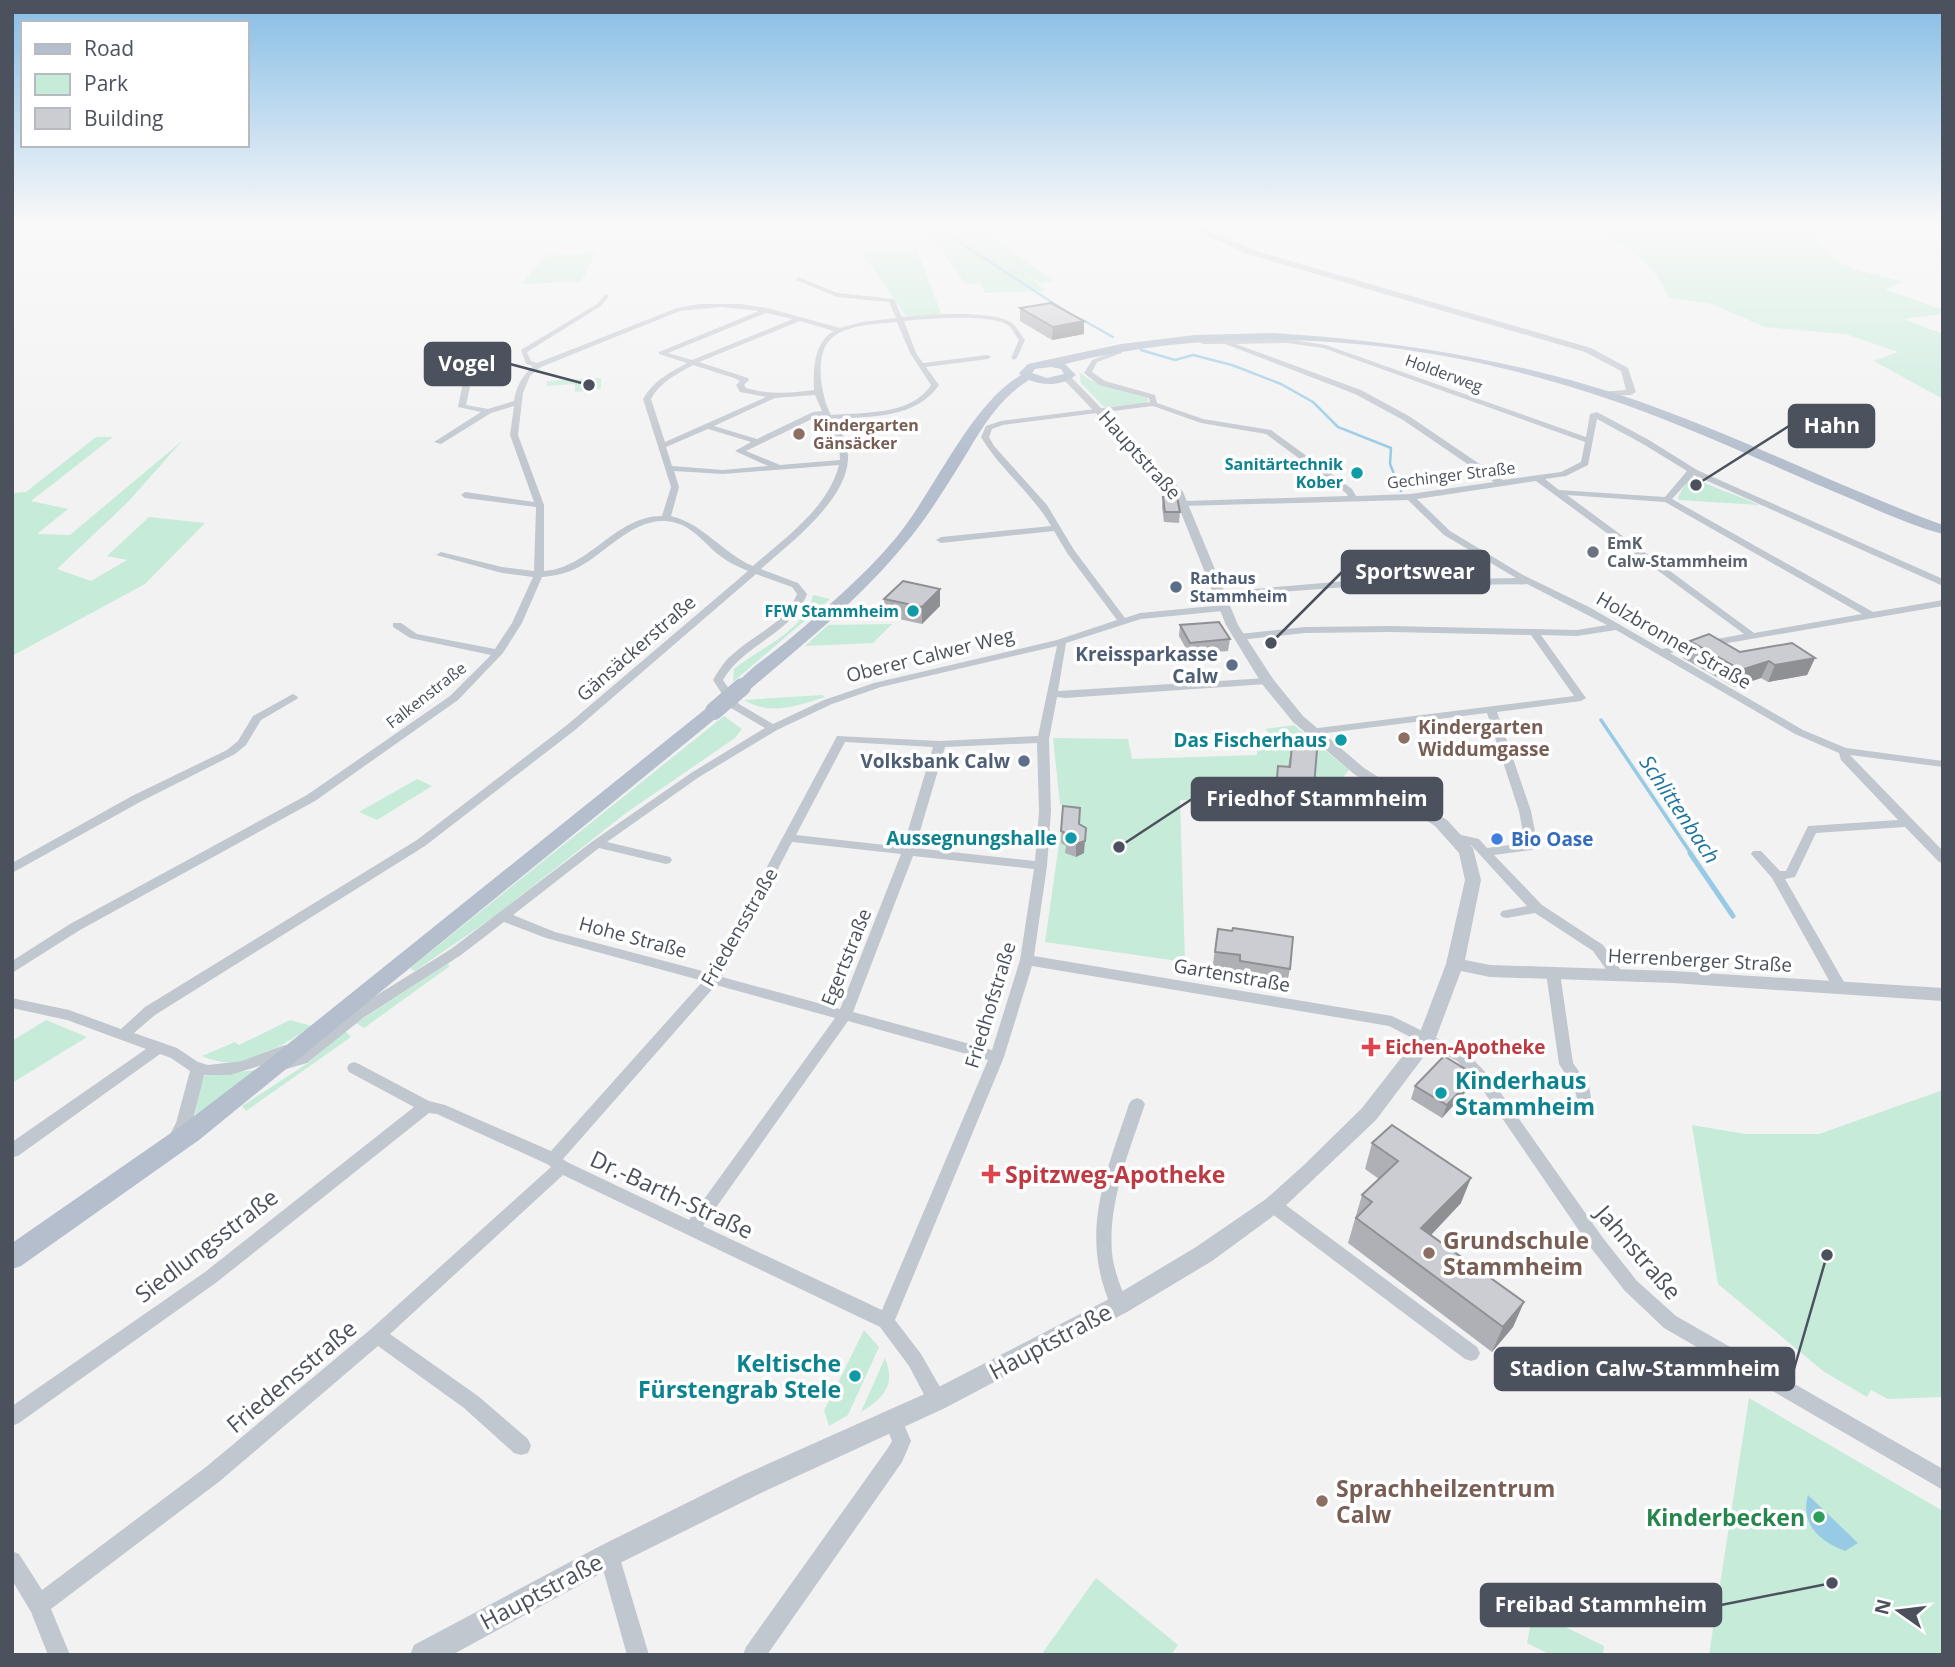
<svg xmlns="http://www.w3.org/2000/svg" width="1955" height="1667" font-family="'Open Sans',sans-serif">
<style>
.green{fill:#c6ebd9}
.water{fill:#97cae4}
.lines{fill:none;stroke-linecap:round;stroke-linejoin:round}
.stream-far2{stroke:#97cae4;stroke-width:2.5}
.stream-far1{stroke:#97cae4;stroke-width:3.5}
.stream{stroke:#97cae4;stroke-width:5}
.minor{fill:#c1c7ce;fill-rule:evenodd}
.tertiary{fill:#c1c7ce;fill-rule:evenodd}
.primary{fill:#b4becd;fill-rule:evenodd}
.primary-bridge{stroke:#b4becd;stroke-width:18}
.wall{fill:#afb0b5}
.shaded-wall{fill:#8f9094}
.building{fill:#cccdd3;stroke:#8f9094;stroke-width:2}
.education-dot{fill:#8d6e63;stroke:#fff;stroke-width:2.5}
.culture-dot{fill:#0f9aa8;stroke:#fff;stroke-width:2.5}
.worship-dot{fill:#6b7280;stroke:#fff;stroke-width:2.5}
.service-dot{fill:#5c6f8a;stroke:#fff;stroke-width:2.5}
.shop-dot{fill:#3f7fe0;stroke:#fff;stroke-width:2.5}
.health-dot{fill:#e0444e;stroke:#fff;stroke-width:2.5}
.leisure-dot{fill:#2e9e5b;stroke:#fff;stroke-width:2.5}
.labels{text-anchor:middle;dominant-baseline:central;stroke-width:7;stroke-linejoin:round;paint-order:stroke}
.far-street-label{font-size:16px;fill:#4b525d;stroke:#fff}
.far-education-label{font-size:16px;font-weight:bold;fill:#785e54;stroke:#fff;text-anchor:start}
.far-culture-label{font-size:16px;font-weight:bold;fill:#0d838f;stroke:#fff;text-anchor:end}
.far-worship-label{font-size:16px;font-weight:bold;fill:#5b616d;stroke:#fff;text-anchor:start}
.far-service-label{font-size:16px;font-weight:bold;fill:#4e5e75;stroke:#fff;text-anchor:start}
.street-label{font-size:19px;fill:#4b525d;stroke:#fff}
.service-label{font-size:19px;font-weight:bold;fill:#4e5e75;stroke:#fff;text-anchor:end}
.education-label{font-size:19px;font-weight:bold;fill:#785e54;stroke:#fff;text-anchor:start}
.culture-label{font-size:19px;font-weight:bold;fill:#0d838f;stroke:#fff;text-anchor:end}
.shop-label{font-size:19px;font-weight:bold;fill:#366cbe;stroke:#fff;text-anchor:start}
.health-label{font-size:19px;font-weight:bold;fill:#be3a42;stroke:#fff;text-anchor:start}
.water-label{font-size:21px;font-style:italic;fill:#1c749f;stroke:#fff}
.near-culture-label{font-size:23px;font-weight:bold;fill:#0d838f;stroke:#fff;text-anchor:start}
.near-health-label{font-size:23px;font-weight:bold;fill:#be3a42;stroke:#fff;text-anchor:start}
.near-street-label{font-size:23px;fill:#4b525d;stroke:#fff}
.near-education-label{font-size:23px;font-weight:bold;fill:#785e54;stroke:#fff;text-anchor:start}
.near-leisure-label{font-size:23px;font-weight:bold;fill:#27864d;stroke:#fff;text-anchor:end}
.leader{fill:none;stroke:#4b525d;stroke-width:2.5}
.callout-dot{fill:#4b525d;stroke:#fff;stroke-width:2.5}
.callout{fill:#4b525d;stroke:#4b525d;stroke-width:2.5}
.callout-label{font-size:21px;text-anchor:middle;font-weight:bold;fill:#fff}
</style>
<rect width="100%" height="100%" fill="#f3f2f2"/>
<path class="green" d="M932,225H977L1053,281L1039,283L1013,263L1046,291L985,293L973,271L979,284H965L939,246L926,239L925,227Z
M1764,226L1810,229C1835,272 1860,269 1904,282L1885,289L1943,310V314L1904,319L1943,334V399L1874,361L1898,352L1846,334L1764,327L1713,304L1669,298C1650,260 1637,253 1600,234H1705Z
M917,250L942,316H906L862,253Z
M596,253L581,282L521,284L547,255Z
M1079,372L1092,381L1147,397L1148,400L1146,403L1104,407L1081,383Z
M601,378V389L575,392V384L547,386V381Z
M96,437H113L31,501L68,509L37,534L70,535L182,441L128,502L57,569L91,581L127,560L107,556L149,517L205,523L145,584L12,656V493L26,492Z
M1690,476C1713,488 1735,494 1759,505L1679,500L1678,497Z
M813,595L830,599L733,682L734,669C758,649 806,630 813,595Z
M892,624L873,643L805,646L828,625Z
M822,695L825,697C797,706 771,716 744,700Z
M724,716L742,729L735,738L626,813L495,916L415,971L410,968Z
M1294,725L1349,770L1343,777L1349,802L1311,810L1266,803L1180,800L1185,962L1045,942L1064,808L1060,804L1053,738L1128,739L1132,759L1257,755V749L1278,744L1265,729Z
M417,779L432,786L377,820L359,812Z
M447,964L450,966L364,1028L356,1023Z
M46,1020L87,1037L12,1083V1041Z
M290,1020L312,1026C279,1047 242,1075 202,1056L235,1042L239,1045Z
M345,1031L351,1037L246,1111L242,1106L308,1063Z
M255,1070L256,1072L195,1115L202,1076Z
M1943,1090V1397L1888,1399L1871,1390L1867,1397L1823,1371L1718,1284L1692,1125L1745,1134H1819Z
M864,1330L879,1347L848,1415L829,1426L824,1411Z
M885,1358C896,1385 884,1398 861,1412Z
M1749,1398L1943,1511V1655H1709Z
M1096,1578L1178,1645L1171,1655H1041Z
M1533,1611L1604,1646L1603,1655H1551L1527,1643Z"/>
<path class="water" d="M1808,1495L1858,1543L1845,1551C1819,1541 1800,1524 1808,1495Z"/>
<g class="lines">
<path class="stream-far2" d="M933,225L1067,312
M1081,319L1113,337
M1141,350L1175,360L1193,355L1232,365L1281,384L1313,402L1338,427L1391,448L1390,464L1401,491"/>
<path class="stream-far1" d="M1601,720L1692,855"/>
<path class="stream" d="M1690,853L1733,916"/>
<path class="minor" d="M798,277L838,293L894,299L902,317C928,315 991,309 1012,323C1017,327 1021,335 1025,340L1017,358L1014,360L1011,358L1019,340C1016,336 1012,329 1009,326C992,313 925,319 904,321L916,353L923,363L988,355L991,357L988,359L926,367L939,385C916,419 870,416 834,419C841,431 849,445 848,460C845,502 790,543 761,569L798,583L807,594C792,634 744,644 723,680L739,704L773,724L824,700L874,683L1057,640L1117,620L1067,553L1054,531L941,543L936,540L941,537L1051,526C1032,493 1000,469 981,437L986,426L1001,421L1150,402L1149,398L1099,385L1084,373L1092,360L1120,350L1122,351V353L1097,362L1092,372L1105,381L1155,395L1157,403L1203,419L1271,430L1352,489L1356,496L1410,494L1494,482L1403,420L1355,394L1225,344H1203L1201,343V341L1287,339L1326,345L1586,437L1590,414L1597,412L1649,440L1697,470L1943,579V586L1694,475L1672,499L1873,612L1943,600V606L1670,653L1803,730L1846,748L1943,761V767L1850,755L1943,851V863L1939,862L1905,827L1816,833L1795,877L1785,879L1848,989L1846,993H1836L1772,878L1751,854L1753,851H1761L1780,871H1786L1808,826L1898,820L1841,760L1839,753L1795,734L1616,630L1577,636L1541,635L1586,698L1581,701L1497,712L1531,811L1538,846L1532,850L1494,855L1542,905L1603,945L1625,976L1623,979H1613L1593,951L1535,913L1507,918L1502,917L1500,914L1502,911L1527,906L1471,845L1453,841L1451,838L1457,834L1479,839L1487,848L1525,843L1519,811L1487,713L1310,735L1304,732L1310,729L1574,696L1531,635L1391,632L1305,633L1239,640L1234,637L1239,634L1305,627L1391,626L1577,630L1607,625L1527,584L1347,587L1215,597L1213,595L1218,592L1347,581L1516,578L1444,535L1408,500L1182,506L1181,504L1185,501L1348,496L1346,493L1266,434L1201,423L1153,406L1003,425L992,429L989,437L994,446L1047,505L1074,550L1125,618L1140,613L1223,605L1228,608L1223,611L1141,619L1066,643L1058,691L1267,678L1272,681L1267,684L1065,698L1057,697L1049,739L1051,811L1047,866L1034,956L1392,1016L1467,1053L1488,1075L1603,1238L1637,1281L1676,1316L1943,1469V1490L1664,1328L1625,1291L1591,1248L1478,1083L1457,1061L1389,1026L1032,966L1004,1057L895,1320L921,1354L944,1394L946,1400L944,1406L937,1409L930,1406L909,1366L880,1327L563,1175L390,1334L478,1396L528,1439L531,1446L528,1453L521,1455L514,1453L464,1408L378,1346L220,1481L51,1609L70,1655H48L31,1612L12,1580V1551L19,1554L42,1590L206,1467L371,1329L551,1167L547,1164L437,1114L429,1113L217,1282L19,1423L12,1426V1406L205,1272L414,1107L349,1072L347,1068L349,1064L354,1062L359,1064L429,1101L445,1105L551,1151L703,981L546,938L504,922L461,955L363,1018L307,1063L283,1070L278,1068L276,1064L278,1060L230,1075H204L192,1124L182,1142L176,1144L170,1142L168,1138L176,1123L190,1071L171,1058L160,1054L18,1156L12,1157V1142L146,1049L67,1020L12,1008V998L69,1010L121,1029L145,1007L417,840L567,725L748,571C738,567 728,562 719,555C705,544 694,528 676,523C638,512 609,551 579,567C568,573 555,576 542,577L522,623L503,653L458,700L315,801L80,930L12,973V961L70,924L307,795L450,696L491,655L410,638L393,627V623H401L417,634L495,649L512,623L533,577L502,573L436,555L441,552L502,567L534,571L536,507L465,498L461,495L465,492L534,502L510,435L514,406L491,413L441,444L434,442L481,412L458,407L462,387L450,375L461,348L466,349L458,375L470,387L466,405L488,409L514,401C516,387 522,376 533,366L526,364L521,350L597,304L606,294L609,296L601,306L527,352L531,361L537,363L677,308L700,304H740L767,308L840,328L862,322L896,318L889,302L837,297L796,280ZM721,307L759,311L659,352V354L687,363C669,373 653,381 643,399L671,487L662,516C615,516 590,568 544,571V505L518,435L523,393L530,376L541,367L680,311ZM766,313L793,319L692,360L668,353ZM800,321L834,331C814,341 813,370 814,390C791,393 769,395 746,388L744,385L749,380L748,378L699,362ZM897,322L910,353L931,385C911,416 864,412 831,415C821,397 813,352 833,337C849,324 878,324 897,322ZM1287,343L1323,348L1585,442L1581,462L1561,472L1503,480L1409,416L1361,390L1236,344ZM693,365L734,378L740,381L736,385L740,392L766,397L665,442L651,399C660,382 677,374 693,365ZM815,395L822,411L813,412L757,439L714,426L775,398ZM818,416H824C832,430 840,443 840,460L780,465L746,451ZM1597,419L1643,444L1687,471L1665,497L1559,490L1545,479L1566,476L1588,465ZM708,429L751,442L735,451L768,466L723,470L672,466L666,447ZM839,465C828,508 785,538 753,566C722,553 704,524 671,516L679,487L674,471L723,474ZM1536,481L1744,634L1662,649L1589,607L1523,575L1450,531L1417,499ZM1567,495L1665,502L1862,614L1754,633ZM756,574L792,587L797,594C786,623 755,634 733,654C724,661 719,670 713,680L731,708L765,728L691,773L593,841L451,949L353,1010L297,1055L280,1059L290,1055L292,1051L290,1047L285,1045L242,1061L208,1065L198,1062L177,1048L134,1033L155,1015L425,846L575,730ZM1057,646L1038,736L940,741L837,736L710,973L555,932L513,915L599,848L666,864L670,863L672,860L670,857L607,842L699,777L777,730L832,704L881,687ZM845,742L933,747L903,847L796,835ZM1037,743L1039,811L1035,861L915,848L945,747ZM792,842L901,854L840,1009L722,977ZM913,856L1034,869L1020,960L992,1050L853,1012ZM716,985L835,1018L689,1220L567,1162L563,1159ZM848,1021L988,1060L882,1310L703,1226Z
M293,694L298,697L297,699L261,720L246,745L235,754L140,802L12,873V863L132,796L227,750L238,741L253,716Z
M1553,968L1558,970L1560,973L1573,1063L1589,1086L1591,1098L1588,1102L1583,1104L1578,1102L1574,1087L1559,1064L1546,973L1548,970Z
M1137,1098L1142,1100L1145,1104C1129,1152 1108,1202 1112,1253C1114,1271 1121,1288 1128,1305L1125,1311L1119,1313L1113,1311C1078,1235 1105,1177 1129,1104L1132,1100Z
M1273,1198L1279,1200L1477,1347L1480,1353L1477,1359L1471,1361L1465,1359L1267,1210L1265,1205L1267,1200Z
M893,1412L900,1415L911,1441L902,1462L767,1655H743L746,1647L888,1448L892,1441L884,1421L886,1415Z
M609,1545L616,1548L619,1555L649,1655H627L599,1555L602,1548Z"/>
<path class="tertiary" d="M1185,225H1195L1253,250L1591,348L1628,368L1636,392L1631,395L1601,396V392L1626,390L1621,371L1585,352L1247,254Z
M1064,376H1070L1183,492L1238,625L1273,679L1303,716L1364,768L1447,820L1473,848L1481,880L1465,960L1490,965L1673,971L1943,988V1001L1673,983L1490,977L1461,971L1434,1043L1376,1120L1280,1211L1212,1261L1127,1312L945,1408L761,1493L618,1564L452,1655H410L414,1645L600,1546L743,1475L929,1392L1111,1298L1196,1247L1266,1199L1305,1164L1362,1108L1419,1035L1446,964L1465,880L1459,853L1435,826L1354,774L1293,722L1262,684L1226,625L1173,493L1064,380Z"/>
<path class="primary" d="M1273,333C1403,341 1529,362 1652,406C1751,442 1844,489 1943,525V534C1912,526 1882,512 1854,500C1796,476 1740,450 1683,427C1490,347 1269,313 1065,364L1076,375C1062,386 1045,386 1029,380C995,401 979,434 959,466C942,493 925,521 904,545C859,600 802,645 748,691L742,692L734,687C747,670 769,656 786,642C824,610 863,577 895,539C935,491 969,406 1021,375L1019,373L1028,364L1121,344L1195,335ZM1051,367L1061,369L1064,374L1047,378L1032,373L1035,369Z
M714,706L720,707L723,711L720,715L199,1140L21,1266L12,1269V1243L181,1126L268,1060L708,707Z"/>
<path class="primary-bridge" d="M714,711L742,687"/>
</g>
<path class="wall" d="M1020,308L1084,321V334L1052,340L1020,321Z
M1163,497L1180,512L1179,523L1164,522L1162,507Z
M884,599L940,606L922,624L885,616Z
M1180,625L1230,639L1228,651L1189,654L1179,636Z
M1690,641L1740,652L1815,658L1807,675L1768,682L1761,678L1734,687L1683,658Z
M1292,745L1314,749V786L1309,810L1273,802L1278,766L1288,767Z
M1063,806L1079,824L1084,853L1076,857L1065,853L1066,846L1061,843Z
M1218,929L1290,969L1286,987L1236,980L1237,974L1212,970Z
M1475,1075L1470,1087L1442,1118L1411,1099L1415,1086Z
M1372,1143L1461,1203L1431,1235L1524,1302L1513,1327L1492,1352L1348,1243L1362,1195L1379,1179L1365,1169Z"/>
<path class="shaded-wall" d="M1084,321V334L1052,340L1053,327Z
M940,589V606L922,624V607Z
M1815,658L1807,675L1768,682L1775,665Z
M1769,661L1761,678L1734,687L1741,670Z
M1085,840L1084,853L1076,857V844Z
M1475,1075L1470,1087L1442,1118L1447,1105Z
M1471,1178L1461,1203L1413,1254L1421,1228Z
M1524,1302L1513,1327L1492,1352L1503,1327Z"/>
<path class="building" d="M1051,303L1084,321L1053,327L1020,308Z
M1163,497H1177L1180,512H1165Z
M903,581L940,589L922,607L884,599Z
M1219,622L1230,639L1190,643L1180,625Z
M1709,634L1740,652L1792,643L1815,658L1775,665L1769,661L1741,670L1690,641Z
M1297,742L1314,744V749L1317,750L1314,786L1277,778L1278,766L1290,767L1292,745L1297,746Z
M1063,806L1080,808L1079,824L1086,828L1085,841L1076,844L1066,841L1067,834L1061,831Z
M1233,928L1293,937L1290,969L1240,961V955L1215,952L1218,929L1232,931Z
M1444,1056L1475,1075L1447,1105L1415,1086Z
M1392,1125L1471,1178L1421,1228L1524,1302L1503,1327L1356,1218L1372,1202L1362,1195L1398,1161L1372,1143Z"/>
<linearGradient id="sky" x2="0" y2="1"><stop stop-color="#87bde6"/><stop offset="0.49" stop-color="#faf9f9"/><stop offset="1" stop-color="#faf9f9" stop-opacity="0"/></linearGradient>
<rect width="1955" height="458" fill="url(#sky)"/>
<g class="education-dot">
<circle cx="799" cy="434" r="7"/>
<circle cx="1404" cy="738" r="7"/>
<circle cx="1429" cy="1253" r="7"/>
<circle cx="1322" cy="1501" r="7"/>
</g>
<g class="culture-dot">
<circle cx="1357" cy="473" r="7"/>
<circle cx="913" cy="611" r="7"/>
<circle cx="1341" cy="740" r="7"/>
<circle cx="1071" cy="838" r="7"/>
<circle cx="1441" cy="1093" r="7"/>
<circle cx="855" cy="1376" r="7"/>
</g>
<circle class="worship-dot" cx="1593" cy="552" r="7"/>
<g class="service-dot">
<circle cx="1176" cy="587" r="7"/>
<circle cx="1232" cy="665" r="7"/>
<circle cx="1024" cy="761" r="7"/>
</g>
<circle class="shop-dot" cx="1497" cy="839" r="7"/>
<g class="health-dot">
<path d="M1367.5 1036.5h7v7h7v7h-7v7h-7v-7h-7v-7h7z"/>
<path d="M987.5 1163.5h7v7h7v7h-7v7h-7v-7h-7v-7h7z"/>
</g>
<circle class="leisure-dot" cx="1819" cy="1517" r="7"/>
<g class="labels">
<g class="far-street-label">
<text transform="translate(1444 373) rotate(20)">Holderweg</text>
<text transform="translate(1451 475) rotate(-7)">Gechinger Straße</text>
<text transform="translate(426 695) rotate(-38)">Falkenstraße</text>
</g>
<g class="far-education-label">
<text x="813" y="425">Kindergarten<tspan x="813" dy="18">Gänsäcker</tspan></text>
</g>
<g class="far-culture-label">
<text x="1343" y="464">Sanitärtechnik<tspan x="1343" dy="18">Kober</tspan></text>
<text x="899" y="611">FFW Stammheim</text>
</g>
<g class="far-worship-label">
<text x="1607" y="543">EmK<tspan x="1607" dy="18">Calw-Stammheim</tspan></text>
</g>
<g class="far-service-label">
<text x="1190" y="578">Rathaus<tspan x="1190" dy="18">Stammheim</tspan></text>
</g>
<g class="street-label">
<text transform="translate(1140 455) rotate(48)">Hauptstraße</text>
<text transform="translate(1674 640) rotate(30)">Holzbronner Straße</text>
<text transform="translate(636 648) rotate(-41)">Gänsäckerstraße</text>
<text transform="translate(930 655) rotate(-14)">Oberer Calwer Weg</text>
<text transform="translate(739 927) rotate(-60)">Friedensstraße</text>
<text transform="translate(633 937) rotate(15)">Hohe Straße</text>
<text transform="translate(846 957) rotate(-68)">Egertstraße</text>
<text transform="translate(1700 960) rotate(3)">Herrenberger Straße</text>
<text transform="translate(1232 975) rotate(10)">Gartenstraße</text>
<text transform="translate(990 1005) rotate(-73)">Friedhofstraße</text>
</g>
<g class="service-label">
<text x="1218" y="654">Kreissparkasse<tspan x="1218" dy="22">Calw</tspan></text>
<text x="1010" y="761">Volksbank Calw</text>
</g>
<g class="education-label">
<text x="1418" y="727">Kindergarten<tspan x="1418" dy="22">Widdumgasse</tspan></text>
</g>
<g class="culture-label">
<text x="1327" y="740">Das Fischerhaus</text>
<text x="1057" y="838">Aussegnungshalle</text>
</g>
<g class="shop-label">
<text x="1511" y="839">Bio Oase</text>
</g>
<g class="health-label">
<text x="1385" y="1047">Eichen-Apotheke</text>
</g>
<g class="water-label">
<text transform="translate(1680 809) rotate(56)">Schlittenbach</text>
</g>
<g class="near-culture-label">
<text x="1455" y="1080">Kinderhaus<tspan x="1455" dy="26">Stammheim</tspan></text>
<text x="841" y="1363" text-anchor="end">Keltische<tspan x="841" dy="26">Fürstengrab Stele</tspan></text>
</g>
<g class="near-health-label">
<text x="1005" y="1174">Spitzweg-Apotheke</text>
</g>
<g class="near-street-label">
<text transform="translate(672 1194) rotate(25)">Dr.-Barth-Straße</text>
<text transform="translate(206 1245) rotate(-37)">Siedlungsstraße</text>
<text transform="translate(1639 1252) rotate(49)">Jahnstraße</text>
<text transform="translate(1050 1341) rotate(-28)">Hauptstraße</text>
<text transform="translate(291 1376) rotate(-40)">Friedensstraße</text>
<text transform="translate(541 1591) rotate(-28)">Hauptstraße</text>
</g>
<g class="near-education-label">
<text x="1443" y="1240">Grundschule<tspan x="1443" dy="26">Stammheim</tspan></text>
<text x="1336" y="1488">Sprachheilzentrum<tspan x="1336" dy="26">Calw</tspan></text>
</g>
<g class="near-leisure-label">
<text x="1805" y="1517">Kinderbecken</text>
</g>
</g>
<path class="leader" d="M589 385L510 364M1696 485L1789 426M1271 643L1342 572M1119 847L1192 799M1827 1255L1794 1369M1832 1583L1721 1605"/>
<g class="callout-dot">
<circle cx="589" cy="385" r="7"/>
<circle cx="1696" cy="485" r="7"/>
<circle cx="1271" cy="643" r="7"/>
<circle cx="1119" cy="847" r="7"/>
<circle cx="1827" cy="1255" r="7"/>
<circle cx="1832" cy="1583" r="7"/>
</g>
<g class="callout">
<rect x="425" y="343" width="85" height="42" rx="7"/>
<rect x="1789" y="405" width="85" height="42" rx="7"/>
<rect x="1342" y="551" width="147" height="42" rx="7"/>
<rect x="1192" y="778" width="250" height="42" rx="7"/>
<rect x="1495" y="1348" width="299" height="42" rx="7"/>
<rect x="1481" y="1584" width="240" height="42" rx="7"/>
</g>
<g class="callout-label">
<text x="467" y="371">Vogel</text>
<text x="1832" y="433">Hahn</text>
<text x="1415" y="579">Sportswear</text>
<text x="1317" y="806">Friedhof Stammheim</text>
<text x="1645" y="1376">Stadion Calw-Stammheim</text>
<text x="1601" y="1612">Freibad Stammheim</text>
</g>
<rect width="1955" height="1667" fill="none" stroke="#4b525d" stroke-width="28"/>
<rect x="21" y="21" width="228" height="126" fill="#ffffff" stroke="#b7babe" stroke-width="2"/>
<rect x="35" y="44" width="35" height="10" fill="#b4becd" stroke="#b7babe" stroke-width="2"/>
<text x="84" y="56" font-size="21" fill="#4b525d">Road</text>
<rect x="35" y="74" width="35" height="21" fill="#c6ebd9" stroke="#b7babe" stroke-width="2"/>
<text x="84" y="91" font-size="21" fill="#4b525d">Park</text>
<rect x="35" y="108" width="35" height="21" fill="#cccdd3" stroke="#b7babe" stroke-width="2"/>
<text x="84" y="126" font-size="21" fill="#4b525d">Building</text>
<g transform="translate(1899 1611) rotate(284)" stroke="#ffffff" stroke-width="5" paint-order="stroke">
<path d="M0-5L12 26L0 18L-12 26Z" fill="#4b525d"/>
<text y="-10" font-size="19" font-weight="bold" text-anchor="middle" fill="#4b525d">N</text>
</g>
</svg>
